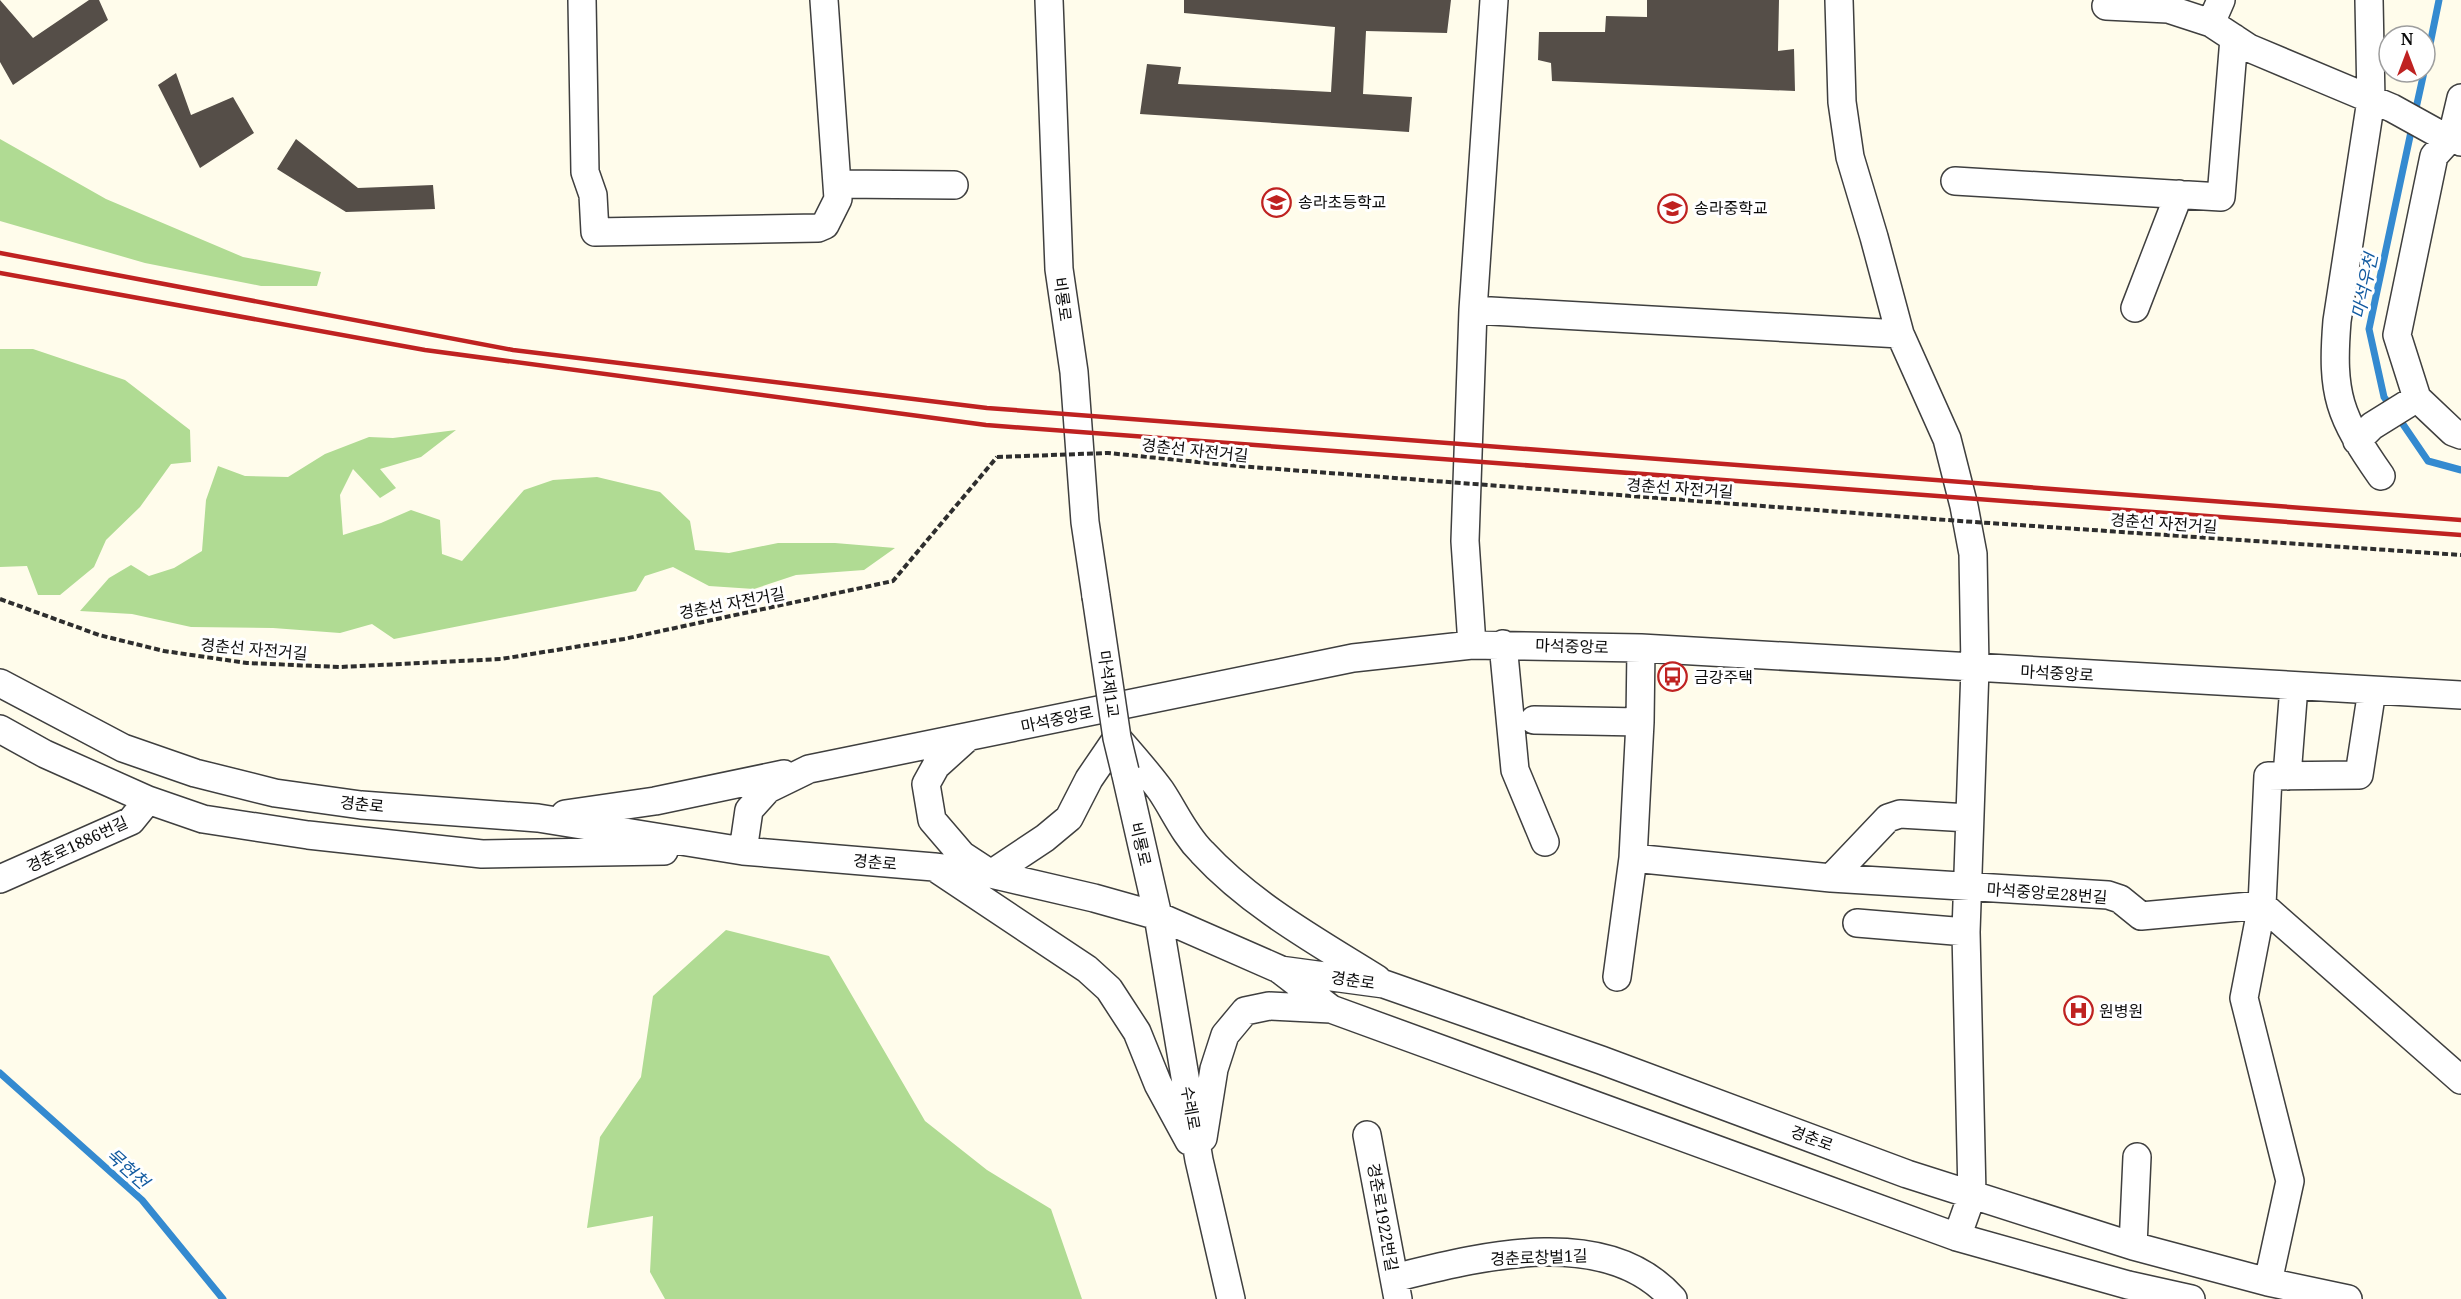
<svg xmlns="http://www.w3.org/2000/svg" width="2461" height="1299" font-family="'Noto Serif','Noto Sans KR',serif">
<style>
.forest{fill:#b0db93}
.lines{fill:none;stroke-linecap:round;stroke-linejoin:round}
.stream{stroke:#348ad0;stroke-width:7}
.building{fill:#554e48}
.minor-casing{stroke:#3f3f3f;stroke-width:30}
.path{stroke:#2e2e2e;stroke-width:4;stroke-dasharray:6 3;stroke-linecap:butt}
.minor{stroke:#fff;stroke-width:27}
.rail{stroke:#bf2221;stroke-width:4.5}
.minor-bridge-casing{stroke:#3f3f3f;stroke-width:30;stroke-linecap:butt}
.path-bridge{stroke:#2e2e2e;stroke-width:4;stroke-dasharray:6 3;stroke-linecap:butt}
.minor-bridge{stroke:#fff;stroke-width:27}
.labels{text-anchor:middle;dominant-baseline:central;stroke-width:6;stroke-linejoin:round;paint-order:stroke}
.poi-label{font-size:16px;fill:#0c0c0c;stroke:#fff;text-anchor:start}
.street-label{font-size:16px;fill:#0c0c0c;stroke:#fff}
.water-label{font-size:18px;font-style:italic;fill:#135ba0;stroke:#fff}
</style>
<rect width="100%" height="100%" fill="#fffceb"/>
<path class="forest" d="M0,139L106,199L243,257L321,272L317,286H261L145,263L0,221Z
M0,349H33L125,380L190,430L191,462L171,464L140,507L106,540L94,567L60,595H38L27,566L0,567Z
M456,430L421,457L380,469L396,488L380,498L353,469L340,495L343,535L381,523L411,510L440,520L442,554L462,561L524,490L553,480L597,477L660,492L690,521L695,550L729,553L778,543H835L895,548L864,570L796,575L754,589L709,586L673,567L645,576L636,591L394,639L372,624L340,633L273,628L191,627L132,614L80,611L109,578L131,565L149,576L174,568L202,551L206,500L218,466L245,476L288,477L325,454L369,437L393,438Z
M726,930L829,956L925,1121L987,1170L1051,1209L1082,1299H665L650,1272L653,1216L587,1228L600,1137L641,1077L653,996Z"/>
<g class="lines">
<path class="stream" d="M2425,69L2439,0
M2415,113L2424,72
M2392,408L2384,397L2369,329L2412,127
M2398,417L2428,461L2461,470
M0,1073L142,1200L223,1299"/>
</g>
<path class="building" d="M0,0L33,38L89,0H99L108,20L13,85L0,62Z
M1184,0H1451L1447,33L1366,31L1363,94L1412,97L1409,132L1140,114L1147,64L1181,67L1178,84L1331,92L1335,27L1184,13Z
M1647,0H1779L1778,51L1794,49L1795,91L1552,81L1551,63L1538,60L1539,32H1605L1606,16L1647,17Z
M176,73L191,115L233,97L254,133L200,168L158,85Z
M296,139L358,188L433,185L435,209L346,212L277,169Z"/>
<g class="lines">
<defs>
<path id="minor" d="M582,0L585,172L593,195L595,232L818,228L825,225L838,199L824,0
M1049,0L1059,269L1074,372L1085,522L1096,596
M1494,0L1473,310L1900,334
M1839,0L1842,102L1850,157L1874,237L1900,334L1947,439L1964,506L1973,554L1975,668L1966,932L1972,1195L1957,1237
M2369,0L2371,100L2337,321C2331,395 2339,416 2381,476
M2106,6L2168,9L2211,23L2249,48L2392,108L2439,134L2452,136L2461,142
M2211,23L2221,0
M2461,98L2452,136L2434,156L2397,335L2417,398L2453,432L2461,435
M1955,181L2221,197L2234,38
M837,184L954,185
M2135,308L2179,194
M2357,441L2372,426L2417,398
M1503,644L1515,770L1545,842
M1472,645L1465,541L1473,310
M0,683L123,748L195,773L275,793L361,805L538,818L743,851L934,867L991,874L1094,898L1158,916L1279,969L1331,1009L1957,1237L2128,1285L2191,1299
M1534,720L1640,722
M0,729L45,754L148,800L203,819L308,835L482,854L664,851
M967,738L936,766L926,784L932,820L962,855L991,874L1045,838L1069,818L1089,779L1117,738C1132,755 1148,773 1161,791C1175,812 1184,834 1202,852C1251,905 1316,941 1377,979
M1125,771L1158,916L1199,1160L1231,1299
M2287,776L2294,686
M565,814L655,801L784,774
M743,851L749,810L768,789L809,769L1353,658L1472,645L1641,648L2461,695
M1633,858L1831,878L2108,895L2120,899L2141,916L2262,905L2461,1080
M940,871L1087,969L1109,989L1137,1032L1158,1084L1189,1141
M1831,878L1888,818L1900,814L1969,818
M0,879L131,821L148,800
M1857,923L1966,932
M1280,970L1384,984L1601,1060L1907,1174L2133,1246L2268,1282L2348,1299
M1617,977L1633,858L1640,722L1641,648
M1367,1135L1398,1299
M1203,1138L1214,1069L1225,1035L1245,1011L1269,1006L1331,1009
M2133,1246L2137,1157
M1394,1278C1479,1257 1606,1223 1673,1299
M2268,1282L2290,1181L2244,998L2262,905L2268,776L2359,775L2372,690"/>
</defs>
<use href="#minor" class="minor-casing"/>
<path class="path" d="M0,599L99,635L164,651L247,663L340,667L501,659L624,639L893,581L997,457"/>
<use href="#minor" class="minor"/>
<path class="rail" d="M0,253L513,350L987,408L2461,520
M0,273L425,350L986,425L2461,535"/>
<defs>
<path id="minor-bridge" d="M1096,596L1117,738L1125,771"/>
</defs>
<use href="#minor-bridge" class="minor-bridge-casing"/>
<path class="path-bridge" d="M997,457L1108,453L1238,466L1960,521L2461,555"/>
<use href="#minor-bridge" class="minor-bridge"/>
</g>
<defs>
<symbol id="school-ring" viewBox="-11 -11 22 22"><circle r="9.5" fill="#fff" stroke="#bf2221" stroke-width="1.5"/><path d="M0-5L7-2L0 1L-7-2ZM-4 1L0 2.5L4 1V4Q0 6-4 4Z" fill="#bf2221"/></symbol>
<symbol id="bus-ring" viewBox="-11 -11 22 22"><circle r="9.5" fill="#fff" stroke="#bf2221" stroke-width="1.5"/><path d="M-5-6H5V4H4V6H2V4H-2V6H-4V4H-5ZM-3.5-4V0h7V-4ZM-3.5 1.2v1.5H-2V1.2ZM2 1.2v1.5H3.5V1.2Z" fill="#bf2221"/></symbol>
<symbol id="hospital-ring" viewBox="-11 -11 22 22"><circle r="9.5" fill="#fff" stroke="#bf2221" stroke-width="1.5"/><path d="M-5-5h3v3.5h4V-5h3V5h-3V1.5h-4V5h-3Z" fill="#bf2221"/></symbol>
</defs>
<g fill-rule="evenodd">
<use href="#school-ring" x="1260" y="186" width="33" height="33"/>
<use href="#school-ring" x="1656" y="192" width="33" height="33"/>
<use href="#bus-ring" x="1656" y="660" width="33" height="33"/>
<use href="#hospital-ring" x="2062" y="994" width="33" height="33"/>
</g>
<g class="labels">
<g class="poi-label">
<text x="1298" y="202">송라초등학교</text>
<text x="1694" y="208">송라중학교</text>
<text x="1694" y="677">금강주택</text>
<text x="2099" y="1011">원병원</text>
</g>
<g class="street-label">
<text transform="translate(1063 299) rotate(82)">비룡로</text>
<text transform="translate(1195 450) rotate(6)">경춘선 자전거길</text>
<text transform="translate(1680 488) rotate(4)">경춘선 자전거길</text>
<text transform="translate(2164 523) rotate(4)">경춘선 자전거길</text>
<text transform="translate(732 603) rotate(-11)">경춘선 자전거길</text>
<text transform="translate(1572 646) rotate(2)">마석중앙로</text>
<text transform="translate(254 649) rotate(5)">경춘선 자전거길</text>
<text transform="translate(2057 673) rotate(3)">마석중앙로</text>
<text transform="translate(1109 684) rotate(82)">마석제1교</text>
<text transform="translate(1057 719) rotate(-12)">마석중앙로</text>
<text transform="translate(362 804) rotate(6)">경춘로</text>
<text transform="translate(77 844) rotate(-25)">경춘로1886번길</text>
<text transform="translate(1141 844) rotate(77)">비룡로</text>
<text transform="translate(875 862) rotate(5)">경춘로</text>
<text transform="translate(2047 893) rotate(4)">마석중앙로28번길</text>
<text transform="translate(1353 980) rotate(8)">경춘로</text>
<text transform="translate(1191 1108) rotate(80)">수레로</text>
<text transform="translate(1812 1138) rotate(20)">경춘로</text>
<text transform="translate(1383 1217) rotate(80)">경춘로1922번길</text>
<text transform="translate(1539 1257) rotate(-2)">경춘로창벌1길</text>
</g>
<g class="water-label">
<text transform="translate(2364 286) rotate(-78)">마석우천</text>
<text transform="translate(128 1168) rotate(42)">묵현천</text>
</g>
</g>
<g transform="translate(2407 54)"><circle r="28" fill="#ffffff" stroke="#9e9e9e" stroke-width="1.5"/>
<path d="M0-4.5L10 22L0 15L-10 22Z" fill="#bf2221"/>
<text y="-9" font-size="16" font-weight="bold" text-anchor="middle" fill="#0c0c0c">N</text>
</g>
</svg>
